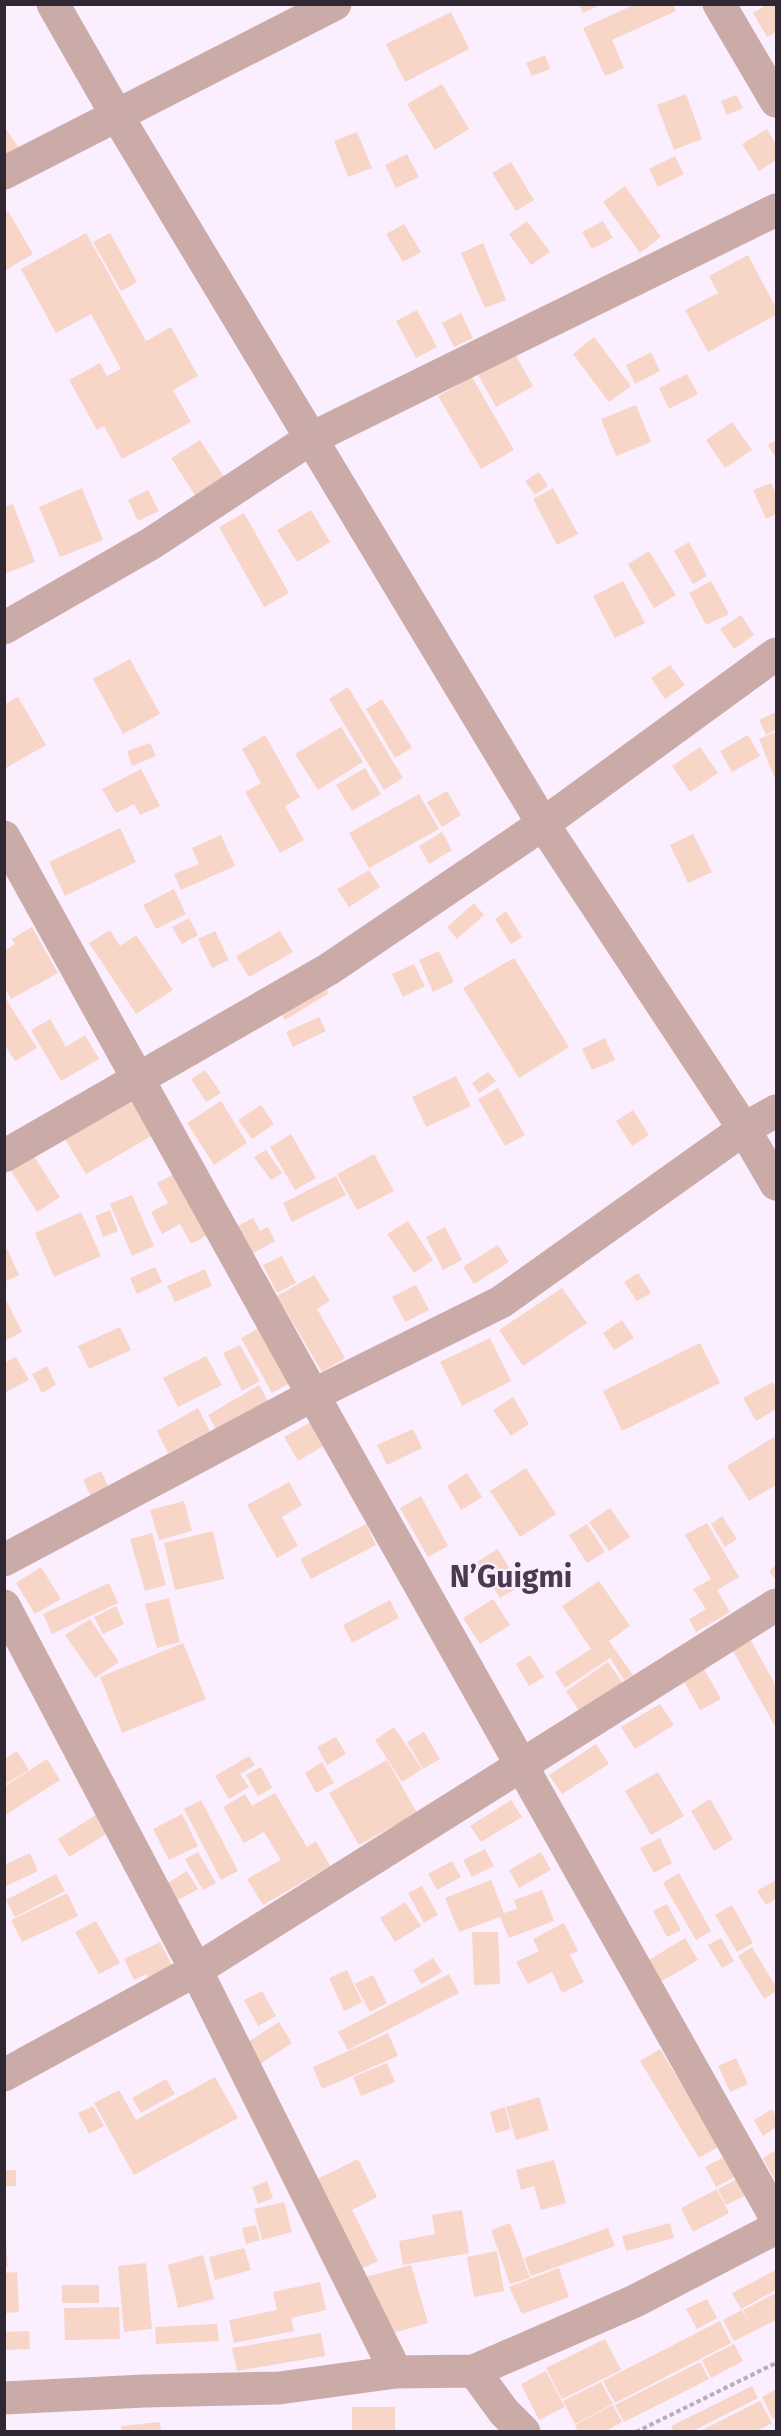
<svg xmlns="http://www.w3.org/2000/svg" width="781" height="2436" font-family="'Fira Sans',sans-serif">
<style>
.building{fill:#f7d6c7}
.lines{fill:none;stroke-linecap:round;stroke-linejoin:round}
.path{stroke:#b9adbb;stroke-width:4;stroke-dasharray:4.5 3;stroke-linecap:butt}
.minor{stroke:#caaba7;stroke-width:33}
.labels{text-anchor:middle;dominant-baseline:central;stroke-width:4.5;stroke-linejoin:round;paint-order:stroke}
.town-label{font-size:30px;font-weight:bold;fill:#4b3a4f;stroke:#fbeefe}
</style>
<rect width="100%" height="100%" fill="#fbeefe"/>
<path class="building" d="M579,4H602L583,13Z
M636,4H673L676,11L612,40L624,68L605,76L583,28Z
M768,4H776V32L767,37L753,13Z
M451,12L469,49L405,82L386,44Z
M545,55L550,69L532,76L526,63Z
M442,84L469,129L435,150L407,104Z
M686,94L702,139L674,150L657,105Z
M736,95L743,108L727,115L721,101Z
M4,126L20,150L4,160Z
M767,129L776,144V160L759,171L742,144Z
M357,132L372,168L348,177L334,141Z
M407,154L419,177L396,188L385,165Z
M675,156L684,174L658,187L649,169Z
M511,162L534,200L516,211L492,173Z
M625,186L661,237L640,253L603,202Z
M8,211L33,254L4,271V213Z
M527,221L550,252L531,265L509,234Z
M603,221L613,238L592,249L582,232Z
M404,224L421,252L403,262L386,234Z
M86,233L146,341L171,327L198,376L173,390L191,422L122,459L104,426L97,430L69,380L100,363L107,376L121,369L91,314L56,333L21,269Z
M110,233L137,282L121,291L93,242Z
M483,243L506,300L485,308L461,253Z
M748,255L776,308V315L708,352L685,310L718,293L709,276Z
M417,310L437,347L416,358L396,321Z
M461,313L473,338L454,347L442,323Z
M594,337L631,386L609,402L573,354Z
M514,352L533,386L496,407L477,373Z
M651,352L660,371L635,384L626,365Z
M687,374L698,394L669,409L659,388Z
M472,377L514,450L481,469L438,396Z
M636,405L651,442L616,456L601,419Z
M732,422L752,450L725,468L706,440Z
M200,440L224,477L195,495L171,458Z
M776,440V458L768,445Z
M539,472L548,486L535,495L525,481Z
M771,483L776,494V514L766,519L753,490Z
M82,488L103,540L60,557L39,507Z
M553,488L578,534L557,545L533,499Z
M148,490L159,511L138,521L128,500Z
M13,504L35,562L4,574V507Z
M311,510L330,542L297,562L277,530Z
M244,513L289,593L264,607L219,527Z
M689,542L707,576L693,584L674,551Z
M649,551L676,595L654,608L628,564Z
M623,581L645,623L615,638L593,596Z
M711,581L729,614L706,625L689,593Z
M741,615L754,635L734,649L720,629Z
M130,659L160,714L123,734L93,679Z
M670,665L685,685L665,699L651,678Z
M348,687L403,778L384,790L329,699Z
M18,697L46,745L4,769V705Z
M382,699L412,748L395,758L366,709Z
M776,712V730L766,735L759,720Z
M341,727L363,762L318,790L295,754Z
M776,732V781L759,739Z
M265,735L300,797L285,806L304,840L280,853L245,792L261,783L242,749Z
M748,735L760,756L732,772L720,751Z
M150,743L156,756L132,766L127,751Z
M700,747L718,773L690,792L672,766Z
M365,768L381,794L352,811L336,785Z
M141,769L160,806L140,815L134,804L116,813L102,789Z
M447,791L461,815L442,827L427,802Z
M419,794L439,829L369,868L349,833Z
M120,828L136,862L65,896L49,862Z
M442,832L452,850L429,864L419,846Z
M693,834L712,872L688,883L670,845Z
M221,835L235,866L181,890L174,874L199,864L192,848Z
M369,870L380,887L349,907L337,889Z
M174,889L186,914L156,929L143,905Z
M474,903L484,915L457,939L447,927Z
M506,911L522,937L511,944L495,919Z
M189,918L198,935L182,944L172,927Z
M32,927L58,973L11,999L5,988V950L15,944L12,939Z
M110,930L120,946L136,935L173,990L136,1014L89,943Z
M215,931L229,960L212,968L198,939Z
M280,931L293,952L249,977L236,956Z
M439,951L454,982L433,992L419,960Z
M514,958L569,1047L519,1078L463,988Z
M414,964L425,986L403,997L392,974Z
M318,977L329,993L285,1020L275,1003Z
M6,999L37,1048L15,1061L4,1044Z
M319,1017L326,1031L293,1047L286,1032Z
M50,1019L66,1047L85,1035L99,1059L61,1081L31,1030Z
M605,1038L615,1060L592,1070L582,1049Z
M205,1070L221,1093L206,1102L191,1079Z
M488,1072L496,1081L479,1093L472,1083Z
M456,1076L471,1106L426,1127L412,1097Z
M498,1088L525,1135L505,1146L478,1099Z
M134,1098L155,1134L86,1174L60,1131Z
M221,1101L247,1143L214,1165L187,1123Z
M261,1105L274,1124L252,1139L238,1120Z
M633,1110L649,1135L632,1146L616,1121Z
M291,1134L316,1178L295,1190L270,1147Z
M30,1150L60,1197L37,1212L7,1164Z
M266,1150L282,1173L271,1180L254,1157Z
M374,1154L394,1191L357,1210L337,1174Z
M178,1172L211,1233L191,1244L180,1224L162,1234L151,1212L168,1203L157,1183Z
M336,1176L346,1195L292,1222L283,1203Z
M132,1195L154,1246L132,1256L110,1204Z
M110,1210L118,1231L103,1237L95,1216Z
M81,1212L101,1256L54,1277L35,1233Z
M253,1218L260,1231L268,1227L275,1241L252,1254L238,1226Z
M408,1221L433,1260L414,1273L387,1234Z
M445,1227L462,1260L443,1270L426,1237Z
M498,1245L509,1262L474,1284L463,1267Z
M7,1249L19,1275L4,1282V1250Z
M282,1256L296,1283L277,1293L263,1265Z
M155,1267L162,1282L137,1294L130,1278Z
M205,1269L212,1286L175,1302L167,1286Z
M638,1273L651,1293L637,1301L624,1282Z
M314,1275L330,1301L317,1309L345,1358L322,1372L277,1296Z
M416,1285L429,1310L405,1322L392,1297Z
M562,1288L587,1323L523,1366L499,1330Z
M4,1296L22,1332L4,1341Z
M622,1320L634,1338L614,1350L603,1333Z
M120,1327L131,1350L89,1369L78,1346Z
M259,1328L290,1383L272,1393L241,1338Z
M490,1338L511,1381L462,1406L440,1362Z
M700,1343L720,1383L622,1431L603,1391Z
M240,1345L260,1381L242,1391L223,1353Z
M206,1356L222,1385L178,1407L163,1378Z
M16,1357L29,1380L4,1393V1363Z
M47,1366L56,1385L42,1393L32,1374Z
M773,1382L776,1389V1409L756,1421L743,1398Z
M259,1385L268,1401L217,1431L208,1415Z
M513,1397L529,1424L511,1436L493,1410Z
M198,1408L210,1431L168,1453L157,1431Z
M313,1421L325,1445L298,1461L284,1437Z
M413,1429L422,1448L387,1465L377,1445Z
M776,1436V1485L749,1501L727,1466Z
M526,1468L556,1514L520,1537L490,1491Z
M101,1471L109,1488L91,1497L83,1480Z
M467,1473L482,1497L461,1510L447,1486Z
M289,1482L302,1505L282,1517L298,1546L277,1558L247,1505Z
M421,1496L448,1546L428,1557L400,1508Z
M184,1501L192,1531L159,1540L150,1510Z
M610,1508L630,1537L609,1551L589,1522Z
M722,1516L737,1539L725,1547L711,1524Z
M707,1523L739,1577L717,1590L730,1612L696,1632L689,1619L706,1609L693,1589L711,1579L685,1535Z
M366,1524L376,1545L311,1579L300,1559Z
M587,1524L605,1552L587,1563L569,1535Z
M213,1531L224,1579L175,1590L164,1543Z
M152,1533L166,1585L145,1591L130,1539Z
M498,1549L520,1586L500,1598L477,1562Z
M776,1565V1578L775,1579L769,1571Z
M41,1567L61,1599L35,1614L16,1583Z
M599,1581L630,1626L609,1641L633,1675L624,1680L610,1658L565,1688L555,1672L591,1649L562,1606Z
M109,1583L118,1603L52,1634L43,1614Z
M169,1598L180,1642L157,1648L145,1604Z
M493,1599L510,1625L480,1644L463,1618Z
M390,1600L399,1618L352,1643L343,1625Z
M116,1606L124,1624L103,1634L94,1617Z
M90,1619L119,1662L95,1678L65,1635Z
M750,1639L776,1686V1728L732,1649Z
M183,1643L206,1699L122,1733L100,1677Z
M530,1655L544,1677L529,1686L516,1664Z
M608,1662L624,1685L581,1714L566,1691Z
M704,1669L721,1699L700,1710L683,1680Z
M660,1704L674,1725L635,1749L621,1727Z
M394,1727L422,1769L402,1782L375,1740Z
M424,1732L440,1759L423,1769L407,1742Z
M336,1737L346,1754L327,1765L317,1747Z
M596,1744L609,1764L562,1794L549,1775Z
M17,1751L29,1770L4,1785V1759Z
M249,1756L255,1765L240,1774L249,1787L229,1799L215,1776Z
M47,1759L60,1780L4,1816V1787Z
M387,1760L417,1813L359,1845L329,1793Z
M322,1762L334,1783L316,1793L305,1773Z
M261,1767L272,1788L258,1796L246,1775Z
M658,1772L684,1816L651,1835L625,1791Z
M275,1793L307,1847L316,1841L330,1866L263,1905L247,1879L281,1860L264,1832L244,1843L223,1807L245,1794L252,1806Z
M710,1799L733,1839L714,1851L691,1811Z
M201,1800L238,1871L221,1880L184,1809Z
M511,1800L522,1817L481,1842L470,1826Z
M105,1809L116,1828L69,1857L58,1839Z
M182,1814L198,1846L169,1860L153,1829Z
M660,1838L672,1863L654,1873L640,1848Z
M485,1849L494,1866L472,1877L463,1860Z
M198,1852L216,1883L203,1890L185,1859Z
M541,1852L551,1870L519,1888L509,1870Z
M30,1853L38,1871L4,1887V1865Z
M452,1861L461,1877L437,1890L428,1874Z
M187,1871L198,1889L176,1901L166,1884Z
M679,1873L711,1931L696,1940L663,1883Z
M56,1874L65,1891L15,1917L6,1900Z
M491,1880L504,1913L517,1909L514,1900L542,1890L554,1921L509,1938L500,1917L459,1932L445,1898Z
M776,1880V1899L766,1905L757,1891Z
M422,1886L438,1915L424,1923L408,1893Z
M67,1893L78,1916L22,1942L11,1920Z
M405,1902L421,1926L395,1942L380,1918Z
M667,1904L681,1930L667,1937L653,1911Z
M732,1905L753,1943L737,1952L715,1915Z
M96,1921L120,1963L99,1974L75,1932Z
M564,1923L578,1951L570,1955L584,1982L562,1993L552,1972L528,1984L516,1962L539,1951L533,1939Z
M472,1932H498L500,1984L474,1985Z
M685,1938L698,1960L657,1984L644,1963Z
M721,1938L734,1961L722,1968L708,1945Z
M160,1942L176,1973L152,1985L146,1974L134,1980L124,1959Z
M752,1947L776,1987V1991L764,1999L738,1956Z
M433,1958L442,1972L421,1984L413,1970Z
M347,1970L362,2002L344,2011L329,1978Z
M449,1974L459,1993L348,2050L338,2032Z
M373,1975L387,2003L370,2012L355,1984Z
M262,1991L276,2016L258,2026L244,2000Z
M279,2022L292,2043L260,2064L246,2043Z
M388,2033L398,2056L322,2089L313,2067Z
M660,2049L720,2146L699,2158L640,2061Z
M736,2058L748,2084L730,2092L718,2066Z
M387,2063L395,2082L361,2096L353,2077Z
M215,2077L238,2118L134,2175L94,2103L119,2090L136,2120Z
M166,2079L175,2094L141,2113L132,2098Z
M539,2097L549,2130L516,2140L506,2107Z
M93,2106L104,2126L89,2134L78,2113Z
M505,2107L511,2129L496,2133L490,2112Z
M772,2109L776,2117V2127L763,2136L754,2120Z
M776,2150V2182L763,2158Z
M724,2157L735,2177L716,2187L705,2167Z
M358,2159L377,2197L352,2210L378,2261L358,2270L313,2181Z
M554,2160L566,2203L541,2210L534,2186L521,2190L516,2170Z
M4,2170H16V2186H4Z
M737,2179L746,2195L726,2205L718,2189Z
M267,2181L273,2198L258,2204L252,2187Z
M717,2189L729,2213L693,2232L681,2208Z
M284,2202L292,2232L262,2240L254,2209Z
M462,2210L469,2253L403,2265L399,2241L435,2234L432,2215Z
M510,2223L530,2278L510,2284L491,2230Z
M670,2223L674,2238L626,2251L622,2236Z
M256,2225L260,2240L246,2244L242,2228Z
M608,2228L615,2246L531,2276L524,2258Z
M6,2243L8,2267H4V2244Z
M244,2248L251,2270L215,2280L209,2257Z
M497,2251L504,2291L474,2297L467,2257Z
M203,2255L214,2299L178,2308L168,2265Z
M146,2263L152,2329L124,2332L118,2266Z
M411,2265L428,2323L380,2337L362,2278Z
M559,2268L569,2297L522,2314L509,2287Z
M776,2270V2290L741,2309L732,2293Z
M17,2272L19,2312L4,2313V2273Z
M320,2282L326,2310L291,2318L294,2331L234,2343L229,2320L277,2310L273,2292Z
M62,2285H99V2303H62Z
M776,2293V2320L734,2341L723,2320L742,2310L750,2325L743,2310Z
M707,2299L717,2318L697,2329L686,2309Z
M119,2307L120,2339L65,2340L64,2308Z
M720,2321L731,2343L615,2403L603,2381Z
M217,2324L219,2341L156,2344L155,2327Z
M29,2331L30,2349L4,2350V2332Z
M321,2333L325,2356L237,2371L232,2348Z
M605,2339L621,2370L562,2399L546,2368Z
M734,2344L743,2361L711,2378L702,2360Z
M700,2362L709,2379L624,2422L615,2405Z
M546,2371L565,2407L539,2420L521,2384Z
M601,2382L613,2404L575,2424L563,2401Z
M752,2386L758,2398L691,2432H674L671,2426Z
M776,2389V2418L773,2419L762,2397Z
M760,2401L772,2423L755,2432H698Z
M613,2405L622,2422L604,2432H578L575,2425Z
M352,2407H395V2432H352Z
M160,2422L161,2432H121V2426Z"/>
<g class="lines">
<path class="path" d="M636,2432L776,2363"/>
<path class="minor" d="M53,4L116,114L543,824L744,1129L776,1184
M719,4L776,101
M4,173L335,4
M4,628L152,543L310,439L776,210
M4,837L313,1395L776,2218
M4,1156L329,969L543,824L776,654
M4,1560L313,1395L501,1302L744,1129L776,1111
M4,1606L196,1970L396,2372
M4,2075L196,1970L776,1605
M474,2371L504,2412L524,2432
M4,2398L144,2391L279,2388L396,2372L474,2371L635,2301L776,2228"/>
</g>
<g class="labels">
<g class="town-label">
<text x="511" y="1577">N’Guigmi</text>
</g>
</g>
<rect width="781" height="2436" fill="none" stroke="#2f2731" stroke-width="12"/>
</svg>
